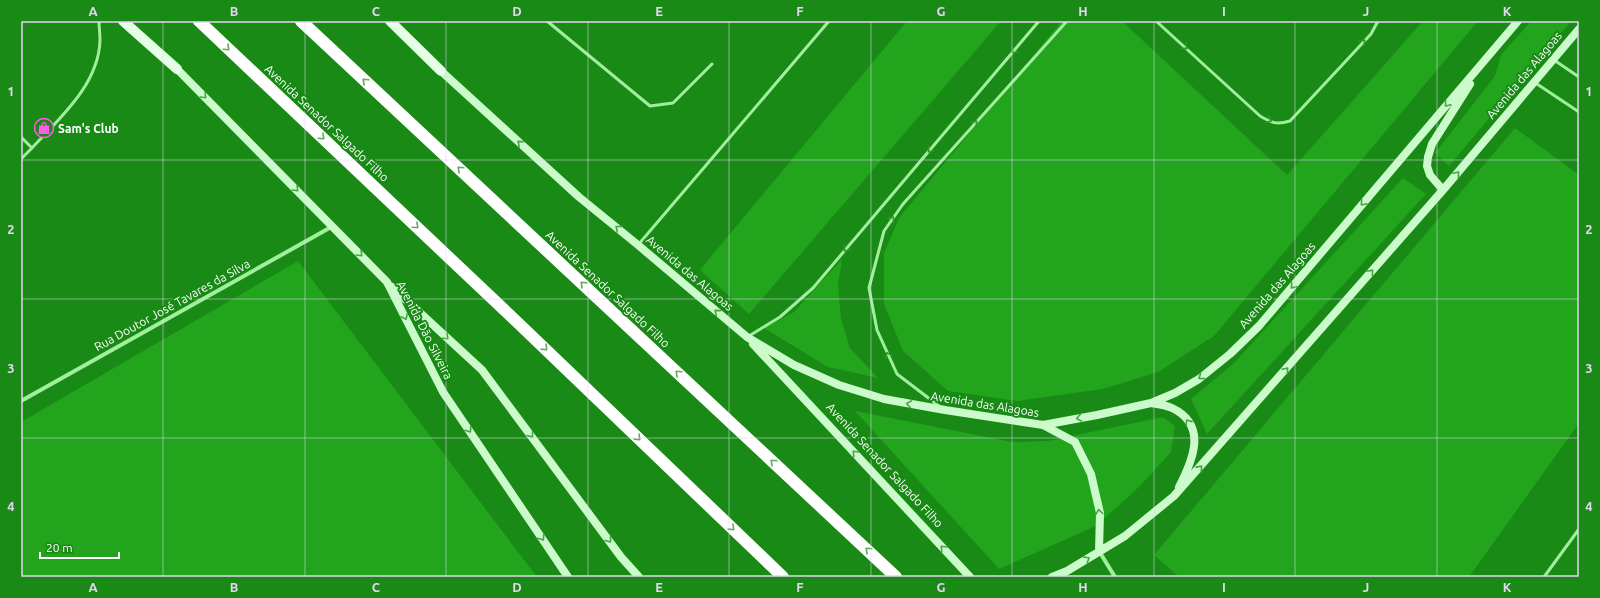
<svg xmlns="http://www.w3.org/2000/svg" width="1600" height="598" font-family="Ubuntu,sans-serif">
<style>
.green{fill:#22a41d}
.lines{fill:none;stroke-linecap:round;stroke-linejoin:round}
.lane{stroke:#a0ef9c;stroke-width:3}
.street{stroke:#a0ef9c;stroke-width:4}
.secondary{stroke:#cbfbca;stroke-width:8}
.primary{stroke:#e4ffe5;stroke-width:10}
.highway{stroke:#fff;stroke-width:12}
.oneway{stroke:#2c9929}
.oneway2{stroke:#5dad5b}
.oneway3{stroke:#45a642}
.grid{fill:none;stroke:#e5d5f2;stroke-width:1;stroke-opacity:0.55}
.labels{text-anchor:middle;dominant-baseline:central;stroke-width:4;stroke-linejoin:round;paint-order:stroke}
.street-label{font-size:12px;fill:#fff;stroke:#188a15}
.poi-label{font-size:12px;font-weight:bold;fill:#fff;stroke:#188a15;text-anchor:start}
.neatline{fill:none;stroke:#e5d5f2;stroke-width:1.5}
.grid-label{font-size:13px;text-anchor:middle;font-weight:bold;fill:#e5d5f2}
</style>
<rect width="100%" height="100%" fill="#188a15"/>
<path class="green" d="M907,21H1001L749,314L700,270Z
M1062,21H1122L1287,175L1423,21H1478L1214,336L1158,372L1103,389L1017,401L948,391L903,351L884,304V253L899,218Z
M1531,21H1571L1449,166L1435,153L1495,76L1501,55Z
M1515,128L1579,175V423L1469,577H1179L1154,555Z
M1403,178L1426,194L1207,434L1191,399L1234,363Z
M842,259L838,285L841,319L850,348L878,378L828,367L764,328L794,312Z
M298,261L537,577H21V422Z
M855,411L1012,442L1048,441L1163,417L1175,426L1171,452L1140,486L1096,526L999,569Z"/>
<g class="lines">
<path class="lane" d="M547,21L650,106L673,103L712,64
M1156,21L1260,116C1272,123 1276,125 1290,121L1371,34L1378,21
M1554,60L1579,77
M1534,82L1579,112
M21,137L32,148L21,159
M32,148C60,118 99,84 100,40C100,33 99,27 99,21
M638,245L829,21
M749,336L780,317L813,288L1039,21
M939,406L897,374L877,330L869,288L884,231L903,204L1067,21
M1544,577L1579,529"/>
<path class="street" d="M21,401L333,226
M1099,551L1115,577"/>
<path class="secondary" d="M177,69L387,282L443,392L568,577
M441,71L579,197L638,245L747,337L794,365L839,385L884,399L945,410L1043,425L1097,415L1151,403L1175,393L1199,379L1230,354L1259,326L1518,21
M1443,190L1430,175L1427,166L1428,157L1432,144L1470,84
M392,287L482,370L621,557L639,577
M753,344L970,577
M1151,403C1158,404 1166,405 1172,408C1208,425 1193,460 1179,487
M1043,425L1075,442L1091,474L1100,513L1099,551
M1052,577L1067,571L1125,536L1174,496L1443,190L1579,29"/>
<path class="primary" d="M123,21L177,69
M390,21L441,71"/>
<path class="highway" d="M199,21L516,321L783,577
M301,21L896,577"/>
</g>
<defs><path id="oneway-chevron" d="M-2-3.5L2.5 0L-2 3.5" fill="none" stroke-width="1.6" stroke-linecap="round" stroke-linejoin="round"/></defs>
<g class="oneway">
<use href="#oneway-chevron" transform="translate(1363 42) rotate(-47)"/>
<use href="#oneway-chevron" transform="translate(1185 47) rotate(41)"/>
<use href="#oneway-chevron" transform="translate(1014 51) rotate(130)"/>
<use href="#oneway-chevron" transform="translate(1269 120) rotate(23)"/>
<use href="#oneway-chevron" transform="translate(975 123) rotate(-48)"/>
<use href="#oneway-chevron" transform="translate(930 150) rotate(130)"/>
<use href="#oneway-chevron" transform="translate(892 219) rotate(-55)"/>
<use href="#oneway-chevron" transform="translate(846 249) rotate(130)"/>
<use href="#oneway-chevron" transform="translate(888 355) rotate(-115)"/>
</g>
<g class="oneway2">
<use href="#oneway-chevron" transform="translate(227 48) rotate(43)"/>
<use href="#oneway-chevron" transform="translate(365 81) rotate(-137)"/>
<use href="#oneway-chevron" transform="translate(322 137) rotate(43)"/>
<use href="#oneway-chevron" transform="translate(460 169) rotate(-137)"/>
<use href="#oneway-chevron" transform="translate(416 226) rotate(43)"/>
<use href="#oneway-chevron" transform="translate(583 284) rotate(-137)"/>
<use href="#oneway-chevron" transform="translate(545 348) rotate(44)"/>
<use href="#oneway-chevron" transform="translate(678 373) rotate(-137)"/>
<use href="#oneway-chevron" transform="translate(638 438) rotate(44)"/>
<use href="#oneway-chevron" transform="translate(773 462) rotate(-137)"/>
<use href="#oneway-chevron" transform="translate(732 528) rotate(44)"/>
<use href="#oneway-chevron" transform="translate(868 550) rotate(-137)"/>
</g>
<g class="oneway3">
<use href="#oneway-chevron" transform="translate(204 96) rotate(45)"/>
<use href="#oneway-chevron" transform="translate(1447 104) rotate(130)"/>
<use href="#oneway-chevron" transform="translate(520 143) rotate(-138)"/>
<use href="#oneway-chevron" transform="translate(1457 174) rotate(-50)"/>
<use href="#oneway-chevron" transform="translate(296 189) rotate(45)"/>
<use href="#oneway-chevron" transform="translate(1363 203) rotate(130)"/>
<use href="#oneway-chevron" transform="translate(618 228) rotate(-141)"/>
<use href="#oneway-chevron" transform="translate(360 254) rotate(46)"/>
<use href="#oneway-chevron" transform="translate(1371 272) rotate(-49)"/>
<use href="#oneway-chevron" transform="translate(1293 286) rotate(131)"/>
<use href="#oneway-chevron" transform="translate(717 312) rotate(-140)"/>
<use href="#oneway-chevron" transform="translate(405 317) rotate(63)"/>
<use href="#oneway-chevron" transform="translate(446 337) rotate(43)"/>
<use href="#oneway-chevron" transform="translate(1286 370) rotate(-49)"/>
<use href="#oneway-chevron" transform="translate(1201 377) rotate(144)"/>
<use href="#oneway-chevron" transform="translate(909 404) rotate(-170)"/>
<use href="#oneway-chevron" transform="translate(1079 418) rotate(170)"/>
<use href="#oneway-chevron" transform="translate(1188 422) rotate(-125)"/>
<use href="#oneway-chevron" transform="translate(469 430) rotate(56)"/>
<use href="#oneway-chevron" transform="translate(531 435) rotate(53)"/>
<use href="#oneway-chevron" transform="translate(855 453) rotate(-133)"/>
<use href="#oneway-chevron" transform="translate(1200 468) rotate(-48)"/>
<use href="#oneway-chevron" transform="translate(1099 512) rotate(-97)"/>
<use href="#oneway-chevron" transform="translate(542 538) rotate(56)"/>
<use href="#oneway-chevron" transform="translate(609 540) rotate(54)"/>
<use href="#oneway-chevron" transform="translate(943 548) rotate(-133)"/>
<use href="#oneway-chevron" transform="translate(1087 559) rotate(-32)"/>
</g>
<path class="grid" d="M163,21V577M305,21V577M446,21V577M588,21V577M729,21V577M871,21V577M1012,21V577M1154,21V577M1295,21V577M1437,21V577M21,160H1579M21,299H1579M21,438H1579"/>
<defs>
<symbol id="shop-ring" viewBox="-11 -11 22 22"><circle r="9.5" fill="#188a15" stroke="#ff5aeb" stroke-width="1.5"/><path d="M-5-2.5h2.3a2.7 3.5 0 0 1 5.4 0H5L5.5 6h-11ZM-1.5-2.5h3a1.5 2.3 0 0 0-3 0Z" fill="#ff5aeb"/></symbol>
</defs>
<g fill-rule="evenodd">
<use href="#shop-ring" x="33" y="117" width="22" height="22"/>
</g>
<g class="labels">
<g class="street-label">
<text transform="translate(1524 75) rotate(-50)">Avenida das Alagoas</text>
<text transform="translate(327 123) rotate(43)">Avenida Senador Salgado Filho</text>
<text transform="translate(690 273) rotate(40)">Avenida das Alagoas</text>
<text transform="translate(1277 285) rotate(-49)">Avenida das Alagoas</text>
<text transform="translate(608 289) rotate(43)">Avenida Senador Salgado Filho</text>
<text transform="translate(172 305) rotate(-29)">Rua Doutor José Tavares da Silva</text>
<text transform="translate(425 330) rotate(63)">Avenida Dão Silveira</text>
<text transform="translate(985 404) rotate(9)">Avenida das Alagoas</text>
<text transform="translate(885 465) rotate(47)">Avenida Senador Salgado Filho</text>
</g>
<g class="poi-label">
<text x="58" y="128">Sam's Club</text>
</g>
</g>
<rect width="1600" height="598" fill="none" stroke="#188a15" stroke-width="44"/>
<path d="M40 552v6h79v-6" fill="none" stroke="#ffffff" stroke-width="2"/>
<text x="46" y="552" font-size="12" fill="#ffffff" stroke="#188a15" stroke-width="3" paint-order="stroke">20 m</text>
<rect x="22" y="22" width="1556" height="554" class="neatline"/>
<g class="grid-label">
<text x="93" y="16">A</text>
<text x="234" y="16">B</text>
<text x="376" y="16">C</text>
<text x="517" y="16">D</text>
<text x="659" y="16">E</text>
<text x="800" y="16">F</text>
<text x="941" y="16">G</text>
<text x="1083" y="16">H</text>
<text x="1224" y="16">I</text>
<text x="1366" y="16">J</text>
<text x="1507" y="16">K</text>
<text x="11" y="96">1</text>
<text x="1589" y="96">1</text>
<text x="11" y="234">2</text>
<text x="1589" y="234">2</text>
<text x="11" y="373">3</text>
<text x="1589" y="373">3</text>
<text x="11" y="511">4</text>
<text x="1589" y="511">4</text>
<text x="93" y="592">A</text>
<text x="234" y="592">B</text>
<text x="376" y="592">C</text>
<text x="517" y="592">D</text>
<text x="659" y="592">E</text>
<text x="800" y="592">F</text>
<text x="941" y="592">G</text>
<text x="1083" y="592">H</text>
<text x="1224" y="592">I</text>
<text x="1366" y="592">J</text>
<text x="1507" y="592">K</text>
</g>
</svg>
